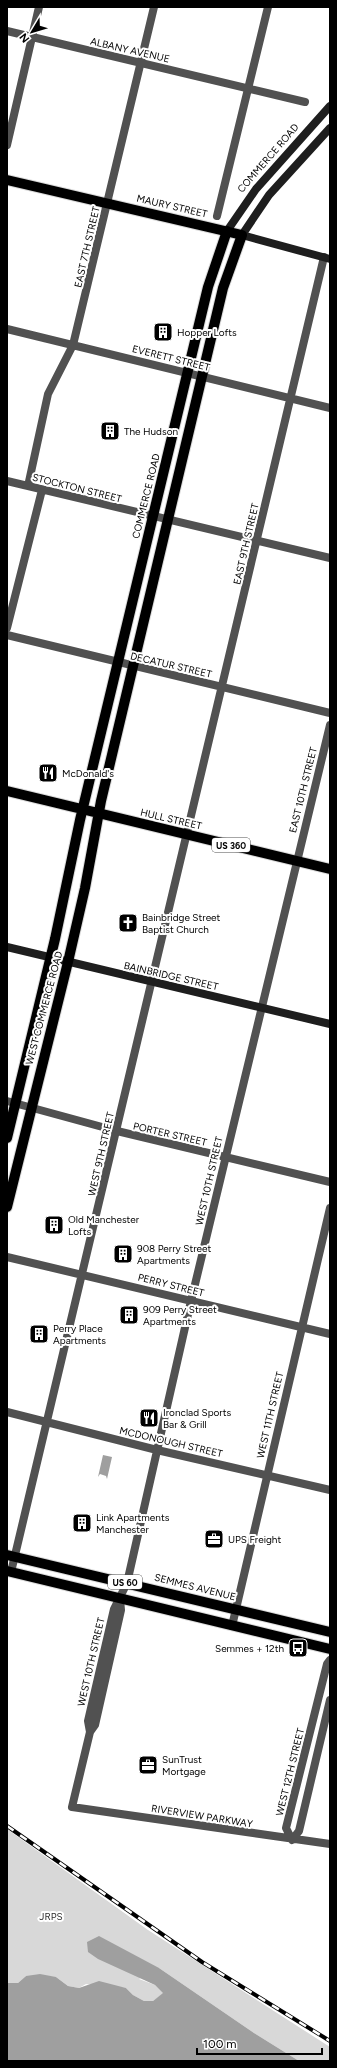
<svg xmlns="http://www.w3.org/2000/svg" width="337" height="2068" font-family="Figtree,sans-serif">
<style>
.green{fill:#d8d8d8}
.water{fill:#9f9f9f}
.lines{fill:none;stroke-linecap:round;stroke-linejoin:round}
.primary-casing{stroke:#dbdbdb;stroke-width:12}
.street{stroke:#515151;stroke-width:8}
.secondary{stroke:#1e1e1e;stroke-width:8}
.primary{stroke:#000;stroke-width:10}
.rail-casing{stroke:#000;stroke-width:4}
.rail{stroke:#fff;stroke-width:2.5;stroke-dasharray:8;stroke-linecap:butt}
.labels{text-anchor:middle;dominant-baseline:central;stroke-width:4;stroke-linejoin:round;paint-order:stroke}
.shield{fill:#fff;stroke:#4c4c4c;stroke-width:1}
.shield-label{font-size:9px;font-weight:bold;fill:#000}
.street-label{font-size:10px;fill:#000;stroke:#fff}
.poi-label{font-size:10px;fill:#000;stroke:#fff;text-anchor:start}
.park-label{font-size:10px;fill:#2f2f2f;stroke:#fff}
</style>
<rect width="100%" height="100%" fill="#fff"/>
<path class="green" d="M7,1829L148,1930L330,2047V2061H299L254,2033L159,1968L139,1979L155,1985L164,1993L153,2001H144L133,1995L126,1988L86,1984L79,1988L68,1986L56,1977L26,1976L18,1983H7Z"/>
<path class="water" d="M103,1455L112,1457L107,1479L106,1476L100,1474L98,1477Z
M99,1936L159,1968L254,2033L299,2061H7V1983H18L26,1976L40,1974L56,1977L68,1986L79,1988L99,1981L126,1988L133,1995L144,2001H153L163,1993L155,1985L98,1959L88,1952L87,1942Z"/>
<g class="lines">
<defs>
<path id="primary" d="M7,180L242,235L223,288L101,801L85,888L68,962L7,1207
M7,791L330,869
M7,1138L55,939L80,820L208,287L227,231
M7,1555L330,1632
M7,1571L330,1649"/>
</defs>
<use href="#primary" class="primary-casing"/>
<path class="street" d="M7,31L305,102
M7,145L39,7
M217,216L268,7
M7,329L330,408
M7,481L330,558
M28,486L48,394L73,345L154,7
M7,628L42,490
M7,635L330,713
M7,1101L117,1131L330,1182
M7,1257L330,1334
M7,1412L157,1450L330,1490
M11,1572L324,257
M120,1599L121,1610L95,1725L90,1732L72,1807L330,1844
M232,1626L330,1208
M330,1660L327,1664L286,1828L292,1840L299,1831L330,1700
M90,1732L88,1721L114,1609L127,1583L191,1301L330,725"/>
<path class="secondary" d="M330,128L269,195L242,235L330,259
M227,231L256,189L330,106
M7,947L330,1024"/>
<use href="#primary" class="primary"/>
<defs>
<path id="rail" d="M7,1826L202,1962L330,2041"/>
</defs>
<use href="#rail" class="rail-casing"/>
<use href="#rail" class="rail"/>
</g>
<defs>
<symbol id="building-square" viewBox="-11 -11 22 22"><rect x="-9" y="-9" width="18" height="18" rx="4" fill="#000" stroke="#fff"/><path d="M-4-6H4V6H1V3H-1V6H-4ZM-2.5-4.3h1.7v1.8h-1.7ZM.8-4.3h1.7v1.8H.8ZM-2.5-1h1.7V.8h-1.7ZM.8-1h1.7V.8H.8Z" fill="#fff"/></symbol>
<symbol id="restaurant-square" viewBox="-11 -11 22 22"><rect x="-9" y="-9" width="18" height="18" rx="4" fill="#000" stroke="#fff"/><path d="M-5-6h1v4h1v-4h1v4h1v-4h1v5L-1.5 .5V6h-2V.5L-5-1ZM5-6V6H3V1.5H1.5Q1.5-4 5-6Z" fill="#fff"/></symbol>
<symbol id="church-square" viewBox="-11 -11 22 22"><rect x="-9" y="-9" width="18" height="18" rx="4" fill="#000" stroke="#fff"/><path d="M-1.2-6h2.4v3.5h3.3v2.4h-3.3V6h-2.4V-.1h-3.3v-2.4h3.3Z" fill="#fff"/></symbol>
<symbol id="office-square" viewBox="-11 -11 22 22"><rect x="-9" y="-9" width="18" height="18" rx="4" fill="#000" stroke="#fff"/><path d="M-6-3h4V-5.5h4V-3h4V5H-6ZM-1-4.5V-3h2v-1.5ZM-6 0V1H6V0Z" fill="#fff"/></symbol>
<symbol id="bus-square" viewBox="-11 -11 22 22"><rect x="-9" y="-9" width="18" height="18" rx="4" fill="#000" stroke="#fff"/><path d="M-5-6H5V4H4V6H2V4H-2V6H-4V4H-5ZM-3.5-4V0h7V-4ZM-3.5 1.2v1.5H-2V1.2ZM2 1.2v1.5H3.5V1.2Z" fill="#fff"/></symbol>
</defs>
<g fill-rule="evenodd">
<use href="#building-square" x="152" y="321" width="22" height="22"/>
<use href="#building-square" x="99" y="420" width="22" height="22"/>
<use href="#restaurant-square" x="37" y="762" width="22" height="22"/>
<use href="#church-square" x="117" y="912" width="22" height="22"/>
<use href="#building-square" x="43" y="1214" width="22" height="22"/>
<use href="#building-square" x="112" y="1243" width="22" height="22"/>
<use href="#building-square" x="118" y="1304" width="22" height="22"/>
<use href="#building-square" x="28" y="1323" width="22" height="22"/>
<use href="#restaurant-square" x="138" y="1407" width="22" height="22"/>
<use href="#building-square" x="71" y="1512" width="22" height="22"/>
<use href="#office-square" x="203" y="1528" width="22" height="22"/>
<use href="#bus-square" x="287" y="1637" width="22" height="22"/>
<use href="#office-square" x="137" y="1754" width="22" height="22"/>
</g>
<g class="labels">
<g class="shield">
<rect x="212" y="838" width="38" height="14" rx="3"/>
<rect x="108" y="1575" width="34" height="14" rx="3"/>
</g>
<g class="shield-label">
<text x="231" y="845">US 360</text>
<text x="125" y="1582">US 60</text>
</g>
<g class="street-label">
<text transform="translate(130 50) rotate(13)">ALBANY AVENUE</text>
<text transform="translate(268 158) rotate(-49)">COMMERCE ROAD</text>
<text transform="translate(172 206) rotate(13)">MAURY STREET</text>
<text transform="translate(87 247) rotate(-77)">EAST 7TH STREET</text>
<text transform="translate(171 358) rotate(14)">EVERETT STREET</text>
<text transform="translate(77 488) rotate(14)">STOCKTON STREET</text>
<text transform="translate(146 496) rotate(-76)">COMMERCE ROAD</text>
<text transform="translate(246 544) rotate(-77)">EAST 9TH STREET</text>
<text transform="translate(171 665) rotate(13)">DECATUR STREET</text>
<text transform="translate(303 790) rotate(-76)">EAST 10TH STREET</text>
<text transform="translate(171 819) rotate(13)">HULL STREET</text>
<text transform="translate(171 976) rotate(13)">BAINBRIDGE STREET</text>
<text transform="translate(44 1008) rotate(-75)">WEST COMMERCE ROAD</text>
<text transform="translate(170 1134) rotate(13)">PORTER STREET</text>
<text transform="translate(101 1154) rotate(-77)">WEST 9TH STREET</text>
<text transform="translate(209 1181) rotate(-77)">WEST 10TH STREET</text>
<text transform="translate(171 1285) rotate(14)">PERRY STREET</text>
<text transform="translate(270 1415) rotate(-77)">WEST 11TH STREET</text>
<text transform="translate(171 1442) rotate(13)">MCDONOUGH STREET</text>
<text transform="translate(195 1587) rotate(14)">SEMMES AVENUE</text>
<text transform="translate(91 1662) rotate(-77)">WEST 10TH STREET</text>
<text transform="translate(290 1772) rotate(-76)">WEST 12TH STREET</text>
<text transform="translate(202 1816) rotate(9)">RIVERVIEW PARKWAY</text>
</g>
<g class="poi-label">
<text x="177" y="332">Hopper Lofts</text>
<text x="124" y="431">The Hudson</text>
<text x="62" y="773">McDonald's</text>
<text x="142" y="917">Bainbridge Street<tspan x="142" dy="12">Baptist Church</tspan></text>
<text x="68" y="1219">Old Manchester<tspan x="68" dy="12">Lofts</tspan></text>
<text x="137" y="1248">908 Perry Street<tspan x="137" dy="12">Apartments</tspan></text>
<text x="143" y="1309">909 Perry Street<tspan x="143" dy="12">Apartments</tspan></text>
<text x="53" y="1328">Perry Place<tspan x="53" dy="12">Apartments</tspan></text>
<text x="163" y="1412">Ironclad Sports<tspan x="163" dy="12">Bar &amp; Grill</tspan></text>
<text x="96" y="1517">Link Apartments<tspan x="96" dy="12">Manchester</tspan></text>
<text x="228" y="1539">UPS Freight</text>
<text x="284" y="1648" text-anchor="end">Semmes + 12th</text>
<text x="162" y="1759">SunTrust<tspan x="162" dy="12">Mortgage</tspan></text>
</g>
<g class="park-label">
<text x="51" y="1916">JRPS</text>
</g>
</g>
<rect width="337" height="2068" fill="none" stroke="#000000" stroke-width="16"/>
<g transform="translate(32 32) rotate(232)" stroke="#ffffff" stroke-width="3" paint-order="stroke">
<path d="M0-3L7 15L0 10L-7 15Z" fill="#000000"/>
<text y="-6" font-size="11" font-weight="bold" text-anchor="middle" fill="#000000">N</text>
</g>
<path d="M197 2048v6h125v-6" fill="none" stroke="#000000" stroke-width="2"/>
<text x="203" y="2048" font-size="12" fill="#000000" stroke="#ffffff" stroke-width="3" paint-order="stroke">100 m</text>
</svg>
